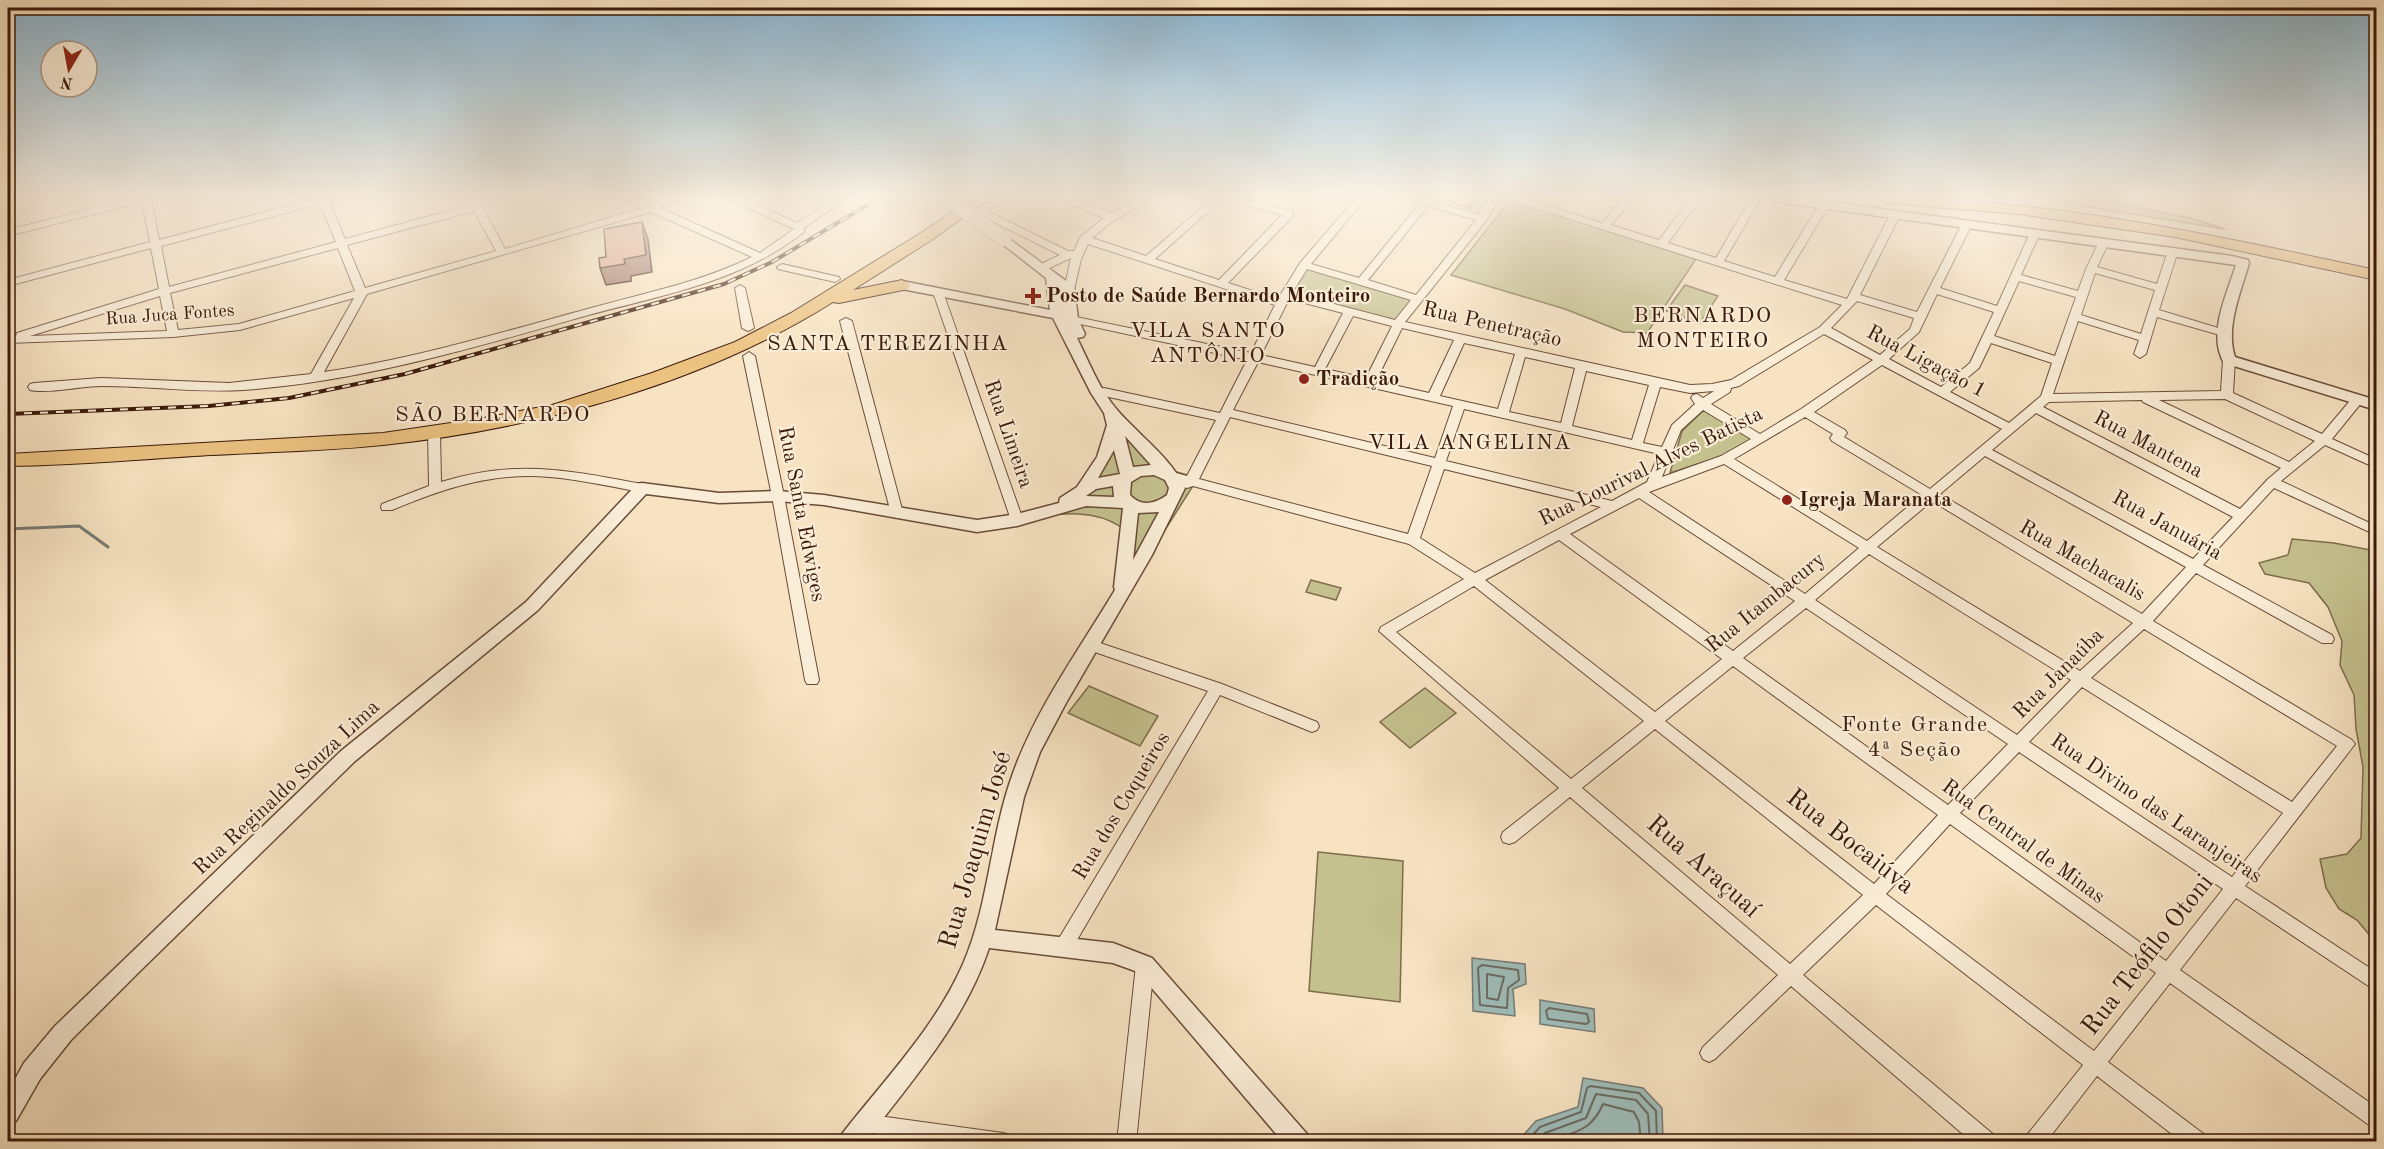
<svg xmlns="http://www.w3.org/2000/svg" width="2384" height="1149" font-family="'Old Standard TT',serif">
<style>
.green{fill:#c4c18e;stroke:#7f6d4c;stroke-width:1.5}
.water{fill:#9fbdba;stroke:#777b73;stroke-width:1.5}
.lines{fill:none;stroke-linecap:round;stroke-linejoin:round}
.shore{stroke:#6c6b62;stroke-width:2}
.stream{stroke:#777b73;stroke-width:3}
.minor-casing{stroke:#694c37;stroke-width:2}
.tertiary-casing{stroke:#694c37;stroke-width:3}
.trunk-casing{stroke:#3a1909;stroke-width:2}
.minor{fill:#faedd7;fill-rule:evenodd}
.tertiary{fill:#faedd7;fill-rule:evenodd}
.trunk{fill:#ecc281;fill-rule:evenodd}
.rail-casing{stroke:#3a1909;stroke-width:4}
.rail{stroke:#faedd7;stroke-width:2;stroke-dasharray:8;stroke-linecap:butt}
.tertiary-bridge-casing{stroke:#694c37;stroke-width:15;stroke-linecap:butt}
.tertiary-bridge{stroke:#faedd7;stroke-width:14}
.wall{fill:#c59484;stroke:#3a1909;stroke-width:1.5}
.shaded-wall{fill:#a0786c;stroke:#3a1909;stroke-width:1.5}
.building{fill:#e5ac9a;stroke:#3a1909;stroke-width:1.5}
.poi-dot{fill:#8f2418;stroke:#faedd7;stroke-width:2}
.labels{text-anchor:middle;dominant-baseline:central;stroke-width:4.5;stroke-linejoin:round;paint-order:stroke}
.far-street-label{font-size:18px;fill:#3a1909;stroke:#faedd7}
.poi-label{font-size:21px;font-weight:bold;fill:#3a1909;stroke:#faedd7;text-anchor:start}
.street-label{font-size:21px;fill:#3a1909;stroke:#faedd7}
.neighbourhood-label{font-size:22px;letter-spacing:1.5px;fill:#3a1909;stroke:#faedd7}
.near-street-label{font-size:26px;fill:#3a1909;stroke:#faedd7}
</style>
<rect width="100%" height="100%" fill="#f7e3c2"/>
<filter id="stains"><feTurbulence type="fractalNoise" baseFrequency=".00333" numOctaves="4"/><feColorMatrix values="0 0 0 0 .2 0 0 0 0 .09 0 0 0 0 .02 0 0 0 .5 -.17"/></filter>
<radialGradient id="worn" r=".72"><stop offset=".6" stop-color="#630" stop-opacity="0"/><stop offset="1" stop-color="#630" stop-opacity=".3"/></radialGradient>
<path class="green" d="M1418,198H1489L1474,215Z
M2070,198H2093L2194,219L2225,229L2063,203L2072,199Z
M1510,200L1696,259L1647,333L1623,332L1565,309L1451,275Z
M1308,267L1413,299L1397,321L1292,294Z
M1685,285L1718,296L1700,323L1666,311Z
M1705,409L1752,439L1723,456L1670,473L1682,431Z
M1113,413L1173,471L1198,478L1123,596L1121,527C1093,508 1059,514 1028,518L1086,490Z
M2292,539L2334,543L2376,551V943L2357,920L2339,909L2326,888L2320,859L2347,854L2361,838L2363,767L2356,729L2354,695L2340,665L2342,641L2328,607L2309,583L2265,574L2259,563L2288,555Z
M1311,580L1341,588L1336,600L1306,592Z
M1089,686L1158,716L1140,746L1068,713Z
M1425,688L1456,713L1410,748L1380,722Z
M1318,852L1403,861L1400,1002L1309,991Z"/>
<path class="water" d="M1472,958L1525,964L1526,984L1513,989L1515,1016L1473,1011Z
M1540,1000L1594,1009L1595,1032L1540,1024Z
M1583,1078L1643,1088L1662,1108L1663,1141H1518L1536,1121L1578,1107Z"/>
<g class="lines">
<path class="shore" d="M1482,965L1518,970L1519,980L1508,988L1507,1008L1480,1005L1478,968Z
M1487,974L1504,977L1498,1000L1487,998Z
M1549,1008L1587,1014L1589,1022L1586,1024L1548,1019L1546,1011Z
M1526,1142L1540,1127L1581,1112L1587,1088L1590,1086L1639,1093L1656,1111L1657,1142
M1536,1142L1545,1133L1586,1118L1596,1094L1636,1100L1648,1114L1650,1142
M1549,1142C1575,1131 1591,1132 1603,1104L1634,1112L1639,1122L1641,1142"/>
<path class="stream" d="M8,529L79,526L108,547"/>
<defs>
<path id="minor" d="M134,198H151L159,240L318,198H335L329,201L345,239L471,205L468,200L471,198H477L480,203L500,198H515L514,200L483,208L505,249L642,208L623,198H635L651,205L668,198H680L660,208L760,253L794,229L731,200L730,198H742L797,223L836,198H847L804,228V232C739,283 662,295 585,316C473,348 359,382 243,390C196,393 149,386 102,386C82,386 47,394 30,390L28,387L30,384L34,383L101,378L229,383L311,374L354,298L240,330L173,337L8,343V337L16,336L17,333L159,289L151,248L8,286V280L150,242L142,202L8,236V230ZM320,204L336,242L169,287L161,246ZM474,211L496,251L365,288L347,245ZM651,212L752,257C701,282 645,293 591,308C503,332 414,359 324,372L367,294ZM338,248L355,291L239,324L178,330L170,293ZM160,296L167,331L30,336Z
M995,198H1006L987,211L1068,251H1074L1080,237L1104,218L1059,200L1058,198H1071L1112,213L1142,198H1154L1113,221L1092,238L1146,256L1213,198H1223L1155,259L1219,280L1282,215L1227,200L1226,198H1241L1293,212V216L1228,283L1278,299L1300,263L1356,198H1366L1311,264L1359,278L1420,203L1408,200L1407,198H1421L1479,215L1490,198H1500L1486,221L1405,322L1690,385L1712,384L1731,380L1820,327L1842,305L1510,200L1509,198H1523L1602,223L1624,198H1634L1611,225L1659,240L1691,198H1701L1668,243L1716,258L1751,198H1761L1724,261L1775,277L1820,203H1828L1829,205L1784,280L1847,299L1890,215L1891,213H1899L1900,215L1860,295L1917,312L1962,224L1967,221L1972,224L1940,288L1997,306L2031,231H2039L2040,233L2021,275L2078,291L2086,269L2100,240L2104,239L2109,242L2097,267L2157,284L2168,251L2173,248L2177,249L2178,251L2159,310L2228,331V335H2220L2157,317L2146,354L2140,358L2134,354L2139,340L2078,321L2053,394L2221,391L2223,360L2229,356L2235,360L2233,393L2322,434L2354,396H2362L2364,399L2362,402L2332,439L2376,459V468L2325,445L2281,481L2376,526V535L2274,488L2203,565L2332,635L2334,639L2332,643H2322L2196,573L2153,621L2352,740L2355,744L2352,748L2245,886L2376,972V989L2370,987L2236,898L2180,970L2376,1107V1127L2369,1125L2170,983L2108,1062L2205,1135L2207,1142H2182L2097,1076L2046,1142H2025L2027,1135L2083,1065L1876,905L1803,975L1994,1135L1996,1142H1972L1791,986L1715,1059L1709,1062L1703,1059L1700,1053L1703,1047L1778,975L1570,797L1515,842L1509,844L1503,842L1501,837L1503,832L1559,788L1379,631L1381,627L1464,579L1409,544L1193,486L1187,488L1183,487L1182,483L1165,478L1163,475L1165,472L1169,471L1187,476L1216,420L1104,396L1098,397L1092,393L1094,390L1104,388L1220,413L1247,360L1071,322L1065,319L1071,316L1251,353L1275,305L1088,244L1081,259L1074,290L1073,292H1065L1064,290L1071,258L1045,270H1037V266L1060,255L976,213V209ZM1428,206L1476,220L1416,295L1368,280ZM1307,269L1411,300L1395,320L1292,293ZM2095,273L2155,290L2141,334L2081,315ZM2019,281L2076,297L2055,356L1994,336ZM1937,294L1994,312L1970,363L1941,387L1889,359L1919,332ZM1289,299L1343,313L1315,367L1261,355ZM1857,301L1914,318L1910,329L1880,355L1831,328ZM1353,316L1392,326L1366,378L1325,369ZM1402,328L1454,340L1429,393L1376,381ZM1824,334L1873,360L1801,409L1760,434L1711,404L1730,392L1731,388L1739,386ZM1464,343L1515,354L1498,409L1440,396ZM1991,343L2052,363L2041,396L2009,423L1950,392L1979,368ZM1525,357L1575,368L1561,423L1509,412ZM1258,362L1453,406L1435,458L1233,410ZM1882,365L2002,429L1930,489L1844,437L1847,433L1845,430L1814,412ZM1586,371L1649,385L1632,440L1572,426ZM1660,387L1690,393L1714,391L1703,398L1697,394L1693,395L1691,398L1695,404L1672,425L1662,447L1643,443ZM2225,399L2315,441L2289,462L2159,400ZM2142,400L2143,402L2281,468L2268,479L2240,509L2043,407L2049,402ZM1464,409L1659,454L1647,482L1612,501L1446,461ZM1703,410L1751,439L1721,456L1662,477L1681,430ZM2036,413L2233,517L2193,559L1992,450ZM1230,417L1432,466L1408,534L1199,479ZM1805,417L1833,434L1830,438L1832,441L1922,495L1867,541L1734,459ZM1985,456L2186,567L2142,614L1940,494ZM1724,464L1859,548L1805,594L1649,492ZM1444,469L1601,507L1475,573L1420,538ZM1639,498L1795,601L1733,651L1570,534ZM1932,501L2133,623L2080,671L1877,547ZM1559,540L1722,659L1655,712L1485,580ZM1869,554L2071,680L2017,735L1815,600ZM1474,586L1644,721L1571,779L1396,632ZM1806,608L2008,744L1948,805L1743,658ZM2144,629L2337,746L2292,802L2091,678ZM1733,666L1938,815L1874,884L1665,721ZM2082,687L2283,813L2232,877L2029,742ZM1655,729L1863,895L1790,964L1582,788ZM2019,752L2223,889L2166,961L1960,813ZM1950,824L2156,973L2094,1051L1886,894Z
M782,264L839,277L840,279L835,282L778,269L777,267Z
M740,285L745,288L754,328L748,331L742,328L735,288Z
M938,289L943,292L1023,520L1022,523H1012L1011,520L933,292Z
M846,318L852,321L903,513L897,518L891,513L840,321Z
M749,352L755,356L784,496L819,680L817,684H807L805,680L772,496L743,356Z
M434,428L440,432L441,482C515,459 568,470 642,484L648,488L642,492C606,486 570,477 533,476C483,475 437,491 392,510H382L381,507L382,504L429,486L428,432Z
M1091,640L1222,684L1317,722L1319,726L1317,730L1312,732L1220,695L1070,952L1064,954L1058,952L1055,946L1058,940L1208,691L1086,649L1084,645L1086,641Z
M1145,957L1151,959L1154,965L1136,1142H1117L1136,965L1139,959Z
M864,1114L1003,1133L1010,1135L1012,1142H931L864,1132L857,1130L855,1123L857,1116Z"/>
<path id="tertiary" d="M1770,198H1800L2232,256L2248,260L2249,263C2241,292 2225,327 2235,357L2376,400V410L2224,363C2207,334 2227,294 2236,265L1776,202Z
M1004,235L1074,287L1078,319L1085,334L1083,337L1077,338C1089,362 1100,391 1118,411C1140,436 1171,458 1185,488L1152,555L1066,703L1040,752L1024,797L995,930L1113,943L1152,958L1307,1134L1310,1142H1283L1138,972L1113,963L989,948C964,1023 912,1080 865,1142H839L842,1134C884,1080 935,1028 963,964C989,905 990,837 1012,776C1035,710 1079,650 1115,590L1114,587L1123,508L1086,506L1017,526L977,532L824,505L778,501L719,503L646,494L538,610L355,761L140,971L71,1040L40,1079L16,1121L8,1124V1092L24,1063L55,1026L341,751L526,602L637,484L642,483L719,493L778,491L824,495L977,520L1017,514L1059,503L1060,498L1077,487L1097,457L1107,425L1104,413L1091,393L1053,318L902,289L895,285L902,281L1050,310L1046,278L1000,242L998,239L1000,236ZM1061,290L1062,291L1064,307ZM1125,436L1151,465L1133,467ZM1114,450L1120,474L1098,478ZM1154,475L1165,480L1169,488L1167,495C1155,504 1141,507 1130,495L1131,482L1141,476ZM1113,486L1114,497L1086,496L1096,489ZM1159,512L1133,560L1138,513Z"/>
<path id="trunk" d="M972,198H990L933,239L853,290L902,280L910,285L908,289L839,303L833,302C703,384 536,429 383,445C326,451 268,452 211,455C144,459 75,465 8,466V454L383,433L478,419L552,405L652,373L735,342L791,313L921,233Z
M1879,198C2047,198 2212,235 2376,270V280L2175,237L2019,214L1886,203L1881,201Z"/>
</defs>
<use href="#minor" class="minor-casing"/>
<use href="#tertiary" class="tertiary-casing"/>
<use href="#trunk" class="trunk-casing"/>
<use href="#minor" class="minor"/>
<use href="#tertiary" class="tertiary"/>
<use href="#trunk" class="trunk"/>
<defs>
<path id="rail" d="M8,414L209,406L289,398L405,374L724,284L772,262L879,198"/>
</defs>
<use href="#rail" class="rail-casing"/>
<use href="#rail" class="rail"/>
<defs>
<path id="tertiary-bridge" d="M946,198L1004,239"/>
</defs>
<use href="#tertiary-bridge" class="tertiary-bridge-casing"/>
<use href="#tertiary-bridge" class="tertiary-bridge"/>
</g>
<path class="wall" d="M1439,198H1479L1470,208Z"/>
<path class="shaded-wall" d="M1472,198H1479L1470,208Z
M642,222L648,239L652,272L631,276V281L606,285L600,268L624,259Z"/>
<path class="building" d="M642,222L646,255L624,259L625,264L600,268L599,258L606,257L604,229Z"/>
<linearGradient id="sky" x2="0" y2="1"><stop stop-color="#8bb8d6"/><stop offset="0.55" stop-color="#fbf2e4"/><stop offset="1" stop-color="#fbf2e4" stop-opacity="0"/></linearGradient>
<rect width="2384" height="358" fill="url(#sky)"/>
<g class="poi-dot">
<path d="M1030 287h6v6h6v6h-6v6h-6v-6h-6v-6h6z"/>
<circle cx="1304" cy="379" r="6"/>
<circle cx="1787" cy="500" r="6"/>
</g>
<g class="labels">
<g class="far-street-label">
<text transform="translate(170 315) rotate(-4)">Rua Juca Fontes</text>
</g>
<g class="poi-label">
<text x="1046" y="296">Posto de Saúde Bernardo Monteiro</text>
<text x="1316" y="379">Tradição</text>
<text x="1799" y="500">Igreja Maranata</text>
</g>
<g class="street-label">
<text transform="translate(1492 325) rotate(13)">Rua Penetração</text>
<text transform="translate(1926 362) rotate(28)">Rua Ligação 1</text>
<text transform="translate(1008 434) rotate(71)">Rua Limeira</text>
<text transform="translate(2148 445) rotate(28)">Rua Mantena</text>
<text transform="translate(1651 467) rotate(-26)">Rua Lourival Alves Batista</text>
<text transform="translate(801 514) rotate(79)">Rua Santa Edwiges</text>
<text transform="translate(2167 526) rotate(29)">Rua Januária</text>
<text transform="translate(2082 561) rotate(30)">Rua Machacalis</text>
<text transform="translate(1766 603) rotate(-39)">Rua Itambacury</text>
<text transform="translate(2059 674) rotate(-45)">Rua Janaúba</text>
<text transform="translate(287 788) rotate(-43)">Rua Reginaldo Souza Lima</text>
<text transform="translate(1122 806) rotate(-59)">Rua dos Coqueiros</text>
<text transform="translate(2156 809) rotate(34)">Rua Divino das Laranjeiras</text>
<text transform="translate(2023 842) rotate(36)">Rua Central de Minas</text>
</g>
<g class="neighbourhood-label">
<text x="1703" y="316">BERNARDO<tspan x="1703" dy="25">MONTEIRO</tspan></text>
<text x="1208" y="331">VILA SANTO<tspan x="1208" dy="25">ANTÔNIO</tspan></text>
<text x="888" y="344">SANTA TEREZINHA</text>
<text x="493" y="415">SÃO BERNARDO</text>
<text x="1470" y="443">VILA ANGELINA</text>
<text x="1915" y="725">Fonte Grande<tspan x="1915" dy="25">4ª Seção</tspan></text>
</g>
<g class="near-street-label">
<text transform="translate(1850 842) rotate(38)">Rua Bocaiúva</text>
<text transform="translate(976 850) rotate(-74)">Rua Joaquim José</text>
<text transform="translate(1703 867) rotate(41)">Rua Araçuaí</text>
<text transform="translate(2148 955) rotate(-52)">Rua Teófilo Otoni</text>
</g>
</g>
<rect width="2384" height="1149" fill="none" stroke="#f7e3c2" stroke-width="30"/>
<rect x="9" y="9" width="2366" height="1131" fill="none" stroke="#3a1909" stroke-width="3"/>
<rect x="15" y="15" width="2354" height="1119" fill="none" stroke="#3a1909" stroke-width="1.5"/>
<g transform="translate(69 69) rotate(190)"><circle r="28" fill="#faedd7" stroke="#ad9885" stroke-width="1.5"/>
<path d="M0-4.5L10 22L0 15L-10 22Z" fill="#8f2418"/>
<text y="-9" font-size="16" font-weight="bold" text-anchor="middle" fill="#3a1909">N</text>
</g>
<rect width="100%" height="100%" filter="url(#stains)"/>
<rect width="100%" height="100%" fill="url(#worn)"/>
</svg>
